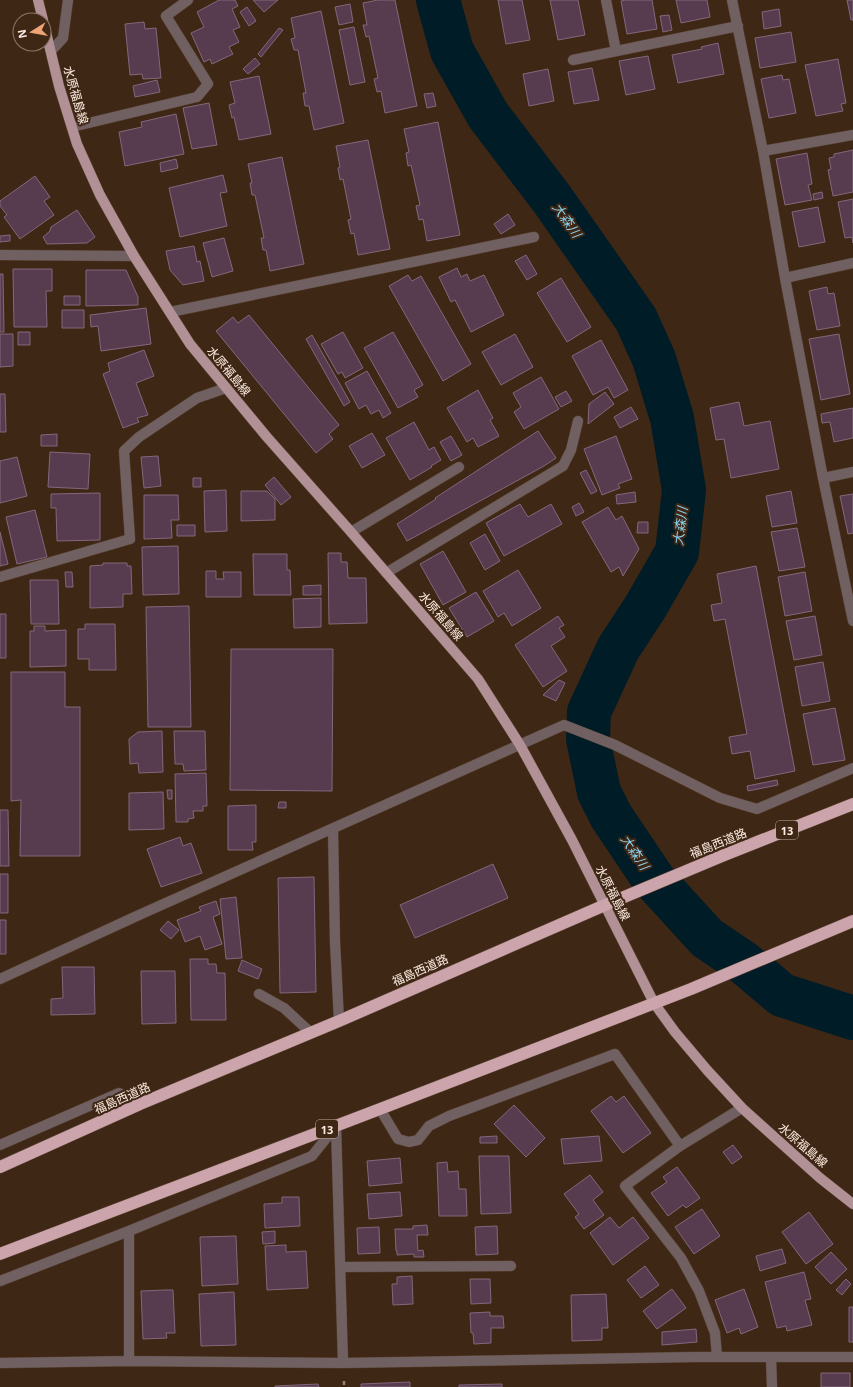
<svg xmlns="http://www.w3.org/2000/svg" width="853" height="1387" font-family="'Open Sans','Noto Sans JP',sans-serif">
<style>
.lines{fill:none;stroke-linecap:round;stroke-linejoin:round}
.river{stroke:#001c27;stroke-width:44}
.building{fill:#573c4f;stroke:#84677b}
.minor-casing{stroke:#594231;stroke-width:11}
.major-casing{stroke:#594231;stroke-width:11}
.highway-casing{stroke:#594231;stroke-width:13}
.path{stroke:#968172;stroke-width:2.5;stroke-dasharray:4 2;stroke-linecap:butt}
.minor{stroke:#706062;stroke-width:10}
.major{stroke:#b29196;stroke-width:10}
.highway{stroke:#cca4ab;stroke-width:12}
.labels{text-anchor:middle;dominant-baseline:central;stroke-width:4;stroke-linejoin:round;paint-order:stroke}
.shield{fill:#3f2715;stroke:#c3b0a3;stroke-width:1}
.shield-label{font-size:11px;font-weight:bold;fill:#fcebe0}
.street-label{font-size:12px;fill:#fcebe0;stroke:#3f2715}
.water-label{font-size:13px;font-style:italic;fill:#89d1f0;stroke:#3f2715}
</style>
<rect width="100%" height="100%" fill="#3f2715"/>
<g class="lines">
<path class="river" d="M438,0L452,51L488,115L552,199L636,319L654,359L672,418L684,490L677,552L646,606L618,649L589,712L588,739L599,792L611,816L654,880L707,938L744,963L782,995L853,1018"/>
</g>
<path class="building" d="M219,0H235L238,6L232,9L240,27L233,30L239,42L229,47L233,54L212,64L210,59L204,62L191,33L204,27L197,12Z
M253,0H278L264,12Z
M378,0H395L417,106L385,113L381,91L377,92L374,79L378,78L369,36L366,37L363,25H367L363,3Z
M498,0H522L530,40L506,44Z
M550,0H578L585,35L558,40Z
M625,0H652L657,29L627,34L621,1Z
M676,0H707L710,17L681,23Z
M847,0H853V20H851Z
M350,4L353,22L339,25L335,7Z
M247,7L256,21L249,26L240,12Z
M779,9L781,26L764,29L762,12Z
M321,11L344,123L314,130L309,106H305L303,93H306L298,50H294L291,39L295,38L291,18Z
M669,15L672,30L663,32L660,16Z
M144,22L145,29L156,28L161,78L143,79L142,74L130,75L125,24Z
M354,27L365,82L350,85L339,30Z
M279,28L283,30L261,57L258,54Z
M791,32L796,62L760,68L755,38Z
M718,43L724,74L678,83L672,55L702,49L701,47Z
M648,56L655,89L626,95L619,61Z
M255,58L260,64L248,74L243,69Z
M838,59L846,103L841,104L843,111L816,116L805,65Z
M592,68L599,100L574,104L568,72Z
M548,69L554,101L529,106L523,74Z
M782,75L783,80L789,79L796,113L769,118L761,79Z
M259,76L271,134L239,140L234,117L232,118L229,105L235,103L230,82Z
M157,80L160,92L135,97L133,86Z
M433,93L436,106L427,108L424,94Z
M209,103L217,145L192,149L183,108Z
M176,114L184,154L125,166L119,132L142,127L141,122Z
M438,122L460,235L427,241L423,219L419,220L416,206L420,205L411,165L408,166L406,153L409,152L404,129Z
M368,140L390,249L358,255L354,233L351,234L348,220L351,219L343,179L340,180L338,168L340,167L336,146Z
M853,150V192L833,196L828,170L831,169L829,158L834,157V154Z
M807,153L812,184L808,185L812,200L785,205L776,159Z
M282,157L304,264L270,271L266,250H263L261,238H264L255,195H252L250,183H252L248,164Z
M176,159L178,168L161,172L160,163Z
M223,175L227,192L220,193L227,226L180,237L169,188Z
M35,176L50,197L44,201L54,215L20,239L4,217L7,215L0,206V201Z
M822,192L823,198L814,200L813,194Z
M853,199V243L852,237L845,238L838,202Z
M818,207L825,242L799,247L792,212Z
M77,210L95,237L87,243L47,244L43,237L50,231L51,227Z
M508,214L515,225L501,234L494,224Z
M10,235V241L0,242V236Z
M224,238L233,271L212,277L203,243Z
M194,246L197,262L200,261L204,281L183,285L170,270L166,251Z
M526,255L537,274L527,280L515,261Z
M457,268L461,277L467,274L470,281L484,275L504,315L471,332L455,300L451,302L439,277Z
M13,269H52V291H46L47,327H14Z
M86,270H126L138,297V305L86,306Z
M0,274H3L4,332H0Z
M408,275L412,281L421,276L471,364L443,381L389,286Z
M561,278L591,327L567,342L537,293Z
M827,287L828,294L834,293L840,326L817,330L809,291Z
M64,296H80V305H64Z
M146,308L151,344L101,351L98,326L91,327L90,315Z
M62,310H84V328H62Z
M249,315L339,425L329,434L333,439L316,453L216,331L233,317L238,323Z
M18,332H30V345H18Z
M343,332L363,368L345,378L342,372L338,374L321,344Z
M393,332L423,385L414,390L418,397L398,408L364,348Z
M0,334H13V366L0,367Z
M515,334L533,367L501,385L482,352Z
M839,334L850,394L821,400L809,339Z
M312,335L350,402L344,406L306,339Z
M601,340L628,390L614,398L608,387L593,395L572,356Z
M144,350L154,376L136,383L148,415L137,418L139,422L123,428L103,374L110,371L108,363Z
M367,371L391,413L383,418L379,410L371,414L366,405L359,409L345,383Z
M541,377L559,409L524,429L514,412L521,407L513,393Z
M478,390L493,418L490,420L499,436L478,447L473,438L467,442L447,408Z
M566,391L572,401L561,407L555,397Z
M605,392L614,404L588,424L589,404Z
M0,394H5L6,432H0Z
M739,402L744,426L770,421L779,469L731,478L724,439L716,440L710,408Z
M631,407L638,419L620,428L614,417Z
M853,408V438L834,442L830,422L822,423L821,414Z
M414,422L429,450L434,447L441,460L431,466L432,467L410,480L386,438Z
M538,431L556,458L544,466L407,541L397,524L436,499L435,498Z
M372,433L385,455L362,468L349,446Z
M57,434V446H41V435Z
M451,436L462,455L451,461L440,442Z
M616,436L632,479L618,484L620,488L602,495L584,449Z
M50,452L90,454L88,489L48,487Z
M158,456L161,486L144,488L141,457Z
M17,457L27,496L0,503V461Z
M586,470L597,491L591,494L580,473Z
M274,477L291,497L281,505L265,485Z
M193,478H201V487H193Z
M226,490L227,531L205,532L204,491Z
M241,491H267L275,499V520L241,521Z
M791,491L797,523L772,527L766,496Z
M635,492L636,502L617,504L616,495Z
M100,493V540L57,541L56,508H51V494Z
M853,494V533L848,534L840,496Z
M144,495H178L179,520H171L172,538L144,539Z
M579,503L584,512L576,516L572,507Z
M520,504L528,517L551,504L562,524L504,556L486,523Z
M608,507L616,520L622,516L639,549L623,576L619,567L611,572L582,522Z
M35,510L47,557L17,564L6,517Z
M638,522H648V533H637Z
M177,525H195V536H177Z
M797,528L805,567L779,571L771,532Z
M0,532L8,564L0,566Z
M485,534L500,561L485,570L470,543Z
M178,546L179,594L143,595L142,547Z
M443,551L466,592L443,605L420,564Z
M328,553H341V562H347L348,578H366L367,623L329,624Z
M253,554H287V570H290L291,595H254Z
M103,563H127V566H131L132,594H123V607L90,608V566L103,565Z
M756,566L795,771L755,779L750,751L732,754L729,737L747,734L725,619L714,621L711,605L722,603L717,574Z
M518,570L541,608L512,626L504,613L498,617L483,591Z
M206,571H216V579H224L223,572H241V597H206Z
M65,572H72L73,587H66Z
M805,572L812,611L785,616L778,577Z
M30,580H58L59,624H31Z
M321,585V595H303V586Z
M476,592L494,621L467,637L449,608Z
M321,598V627L294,628L293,599Z
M189,606L191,727H148L146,607Z
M0,614H6V658H0Z
M558,616L564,625L559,628L565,637L551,646L567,671L543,687L515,645Z
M815,616L822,655L794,660L786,621Z
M85,624H115L116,670H89V659H78V629H85Z
M34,626H45V631L66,630V666L30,667V631H34Z
M231,649H333L332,791L230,790Z
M823,662L830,701L802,706L795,667Z
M11,672H65V707H80V856H20L21,800L11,801Z
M559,680L565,683L556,701L543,695Z
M835,708L845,760L813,765L803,714Z
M162,731L163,772L139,773L138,763L130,764L129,739L138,732Z
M174,731H205L206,770L184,771L183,764H175Z
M206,773L207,806H203V811H193L194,818L188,819V822H176L175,774Z
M777,780L778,785L748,791L747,786Z
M167,790H172V799H168Z
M163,792L164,829L129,830V793Z
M279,802H286V808H278Z
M256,805V842H252L253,850H228V806Z
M0,810H8L9,866H0Z
M180,837L183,846L191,843L202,873L161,887L147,849Z
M493,864L508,898L415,938L400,905Z
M0,874H8V913H0Z
M314,877L316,992L280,993L278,878Z
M236,897L242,958L226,959L220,899Z
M216,901L220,914L213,917L222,944L205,950L200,936L185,942L177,920L201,911L199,907Z
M0,920H6V954H0Z
M168,921L179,930L171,939L160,930Z
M190,959H208V964H216L217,973H225L226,1020H191Z
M242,960L262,969L258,979L238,971Z
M62,967H94L95,1014L51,1015V999L63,998Z
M141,971H175L176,1023L142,1024Z
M611,1096L616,1102L624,1096L651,1133L623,1153L591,1111Z
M514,1105L545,1138L526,1157L494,1124Z
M497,1136V1143H480V1137Z
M599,1136L602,1161L564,1164L561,1139Z
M733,1145L742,1157L732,1164L723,1152Z
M479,1156H509L511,1213L481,1214Z
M400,1158L402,1183L369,1186L367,1161Z
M447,1162L448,1172L458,1171L459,1189H466L467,1216H439L437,1163Z
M677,1167L700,1198L686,1208L683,1205L668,1216L651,1193L667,1182L663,1177Z
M590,1175L603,1192L593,1200L604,1215L584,1229L575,1217L579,1214L564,1194Z
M400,1192L402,1216L369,1219L367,1194Z
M282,1197H299L300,1226L265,1228L264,1204L282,1203Z
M702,1209L720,1236L694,1254L675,1227Z
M809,1212L833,1244L806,1264L782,1232Z
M610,1217L619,1228L633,1217L649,1238L613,1265L590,1233Z
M427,1225L428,1235H417L418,1251L423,1250L424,1257H414V1254L397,1255V1251H396L395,1229H413V1226Z
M497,1226L498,1254L476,1255L475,1227Z
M379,1227L380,1253L358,1254L357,1228Z
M275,1231V1243L263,1244L262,1232Z
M236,1236L238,1284L202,1286L200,1237Z
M286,1245V1252L306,1251L308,1288L267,1290L265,1246Z
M782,1249L786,1263L760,1271L756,1256Z
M831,1252L847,1269L831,1284L815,1267Z
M645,1266L659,1285L641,1298L627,1280Z
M804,1272L811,1299L805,1300L812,1325L787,1331L786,1326L777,1328L765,1282Z
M412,1276L413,1304L393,1305L392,1284H397V1277Z
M470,1279H490L491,1303L471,1304Z
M846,1279L851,1284L842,1295L836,1290Z
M672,1289L686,1308L657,1329L643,1311Z
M744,1289L758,1327L741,1334L739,1328L727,1333L715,1300Z
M165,1290H173L175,1333H166L167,1338L143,1339L141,1291Z
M234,1292L236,1345L201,1346L199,1294Z
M606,1294L608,1328H602V1340L572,1341L571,1295Z
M849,1307H853V1342H849Z
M490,1312V1316H503L504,1328H491V1343L474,1344L473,1333H471L470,1313Z
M696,1329L697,1342L662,1345V1332Z
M821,1373H850V1387H821Z
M410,1382V1387H361V1384Z
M318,1384L319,1387H275V1386Z
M502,1384V1387H459V1385Z"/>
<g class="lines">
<defs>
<path id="minor" d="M606,0L616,51
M732,0L763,151L785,278L823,478L853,621
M51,51L63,38L68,0
M573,60L738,26
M72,127L197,97L208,84L166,16L188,0
M763,151L853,135
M0,255L134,256
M785,278L853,263
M170,312L534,237
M823,478L853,472
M351,532L459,467
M386,573L563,466L571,450L578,421
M0,577L130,539L124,451L139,437L197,398L226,388
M333,829L335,942L339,1021
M0,979L139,915L564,725L615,745L720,798L757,809L853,768
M259,994L284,1008L311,1033
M380,1109L398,1139L409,1142L418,1140L429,1126L449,1116L615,1054L680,1146
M336,1126L343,1363
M0,1145L119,1093L140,1104
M340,1267L511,1266
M0,1281L129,1231L312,1156L336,1126
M717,1357L715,1333L699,1291L681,1258L625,1186L680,1146L742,1108
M771,1357L772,1387
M129,1361V1231
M0,1363L129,1361L343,1363L695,1357H853"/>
<path id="major" d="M38,0L43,20
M44,24L59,86L77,144L100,195L134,256L190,344L266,436L351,532L478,679L520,745L572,840L654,1003L675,1032L707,1070L742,1108L820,1178L853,1204"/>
<path id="highway" d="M0,1167L140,1104L339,1021L605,905L722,856L853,804
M0,1254L380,1109L691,989L853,921"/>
</defs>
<use href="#minor" class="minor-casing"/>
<use href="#major" class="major-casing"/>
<use href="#highway" class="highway-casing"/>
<path class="path" d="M344,1381V1387"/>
<use href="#minor" class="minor"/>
<use href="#major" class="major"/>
<use href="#highway" class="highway"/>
</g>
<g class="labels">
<g class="shield">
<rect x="776" y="821" width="22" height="18" rx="3"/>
<rect x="316" y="1120" width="22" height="18" rx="3"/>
</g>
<g class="shield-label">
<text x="787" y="830">13</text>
<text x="327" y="1129">13</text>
</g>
<g class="street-label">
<text transform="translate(76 95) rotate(74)">水原福島線</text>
<text transform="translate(229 371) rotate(50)">水原福島線</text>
<text transform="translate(441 616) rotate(49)">水原福島線</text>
<text transform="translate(718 843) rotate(-22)">福島西道路</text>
<text transform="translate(613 893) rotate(63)">水原福島線</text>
<text transform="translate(420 970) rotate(-24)">福島西道路</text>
<text transform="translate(122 1098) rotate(-24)">福島西道路</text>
<text transform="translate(803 1145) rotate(41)">水原福島線</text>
</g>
<g class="water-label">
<text transform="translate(567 220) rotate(55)">大森川</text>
<text transform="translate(680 526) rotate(-83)">大森川</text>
<text transform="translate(635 852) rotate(56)">大森川</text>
</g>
</g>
<g transform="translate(32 32) rotate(259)"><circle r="19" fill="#3f2715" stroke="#8b7566"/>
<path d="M0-3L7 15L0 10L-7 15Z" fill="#efa377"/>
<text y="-6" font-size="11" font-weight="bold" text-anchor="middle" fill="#fcebe0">N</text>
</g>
</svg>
